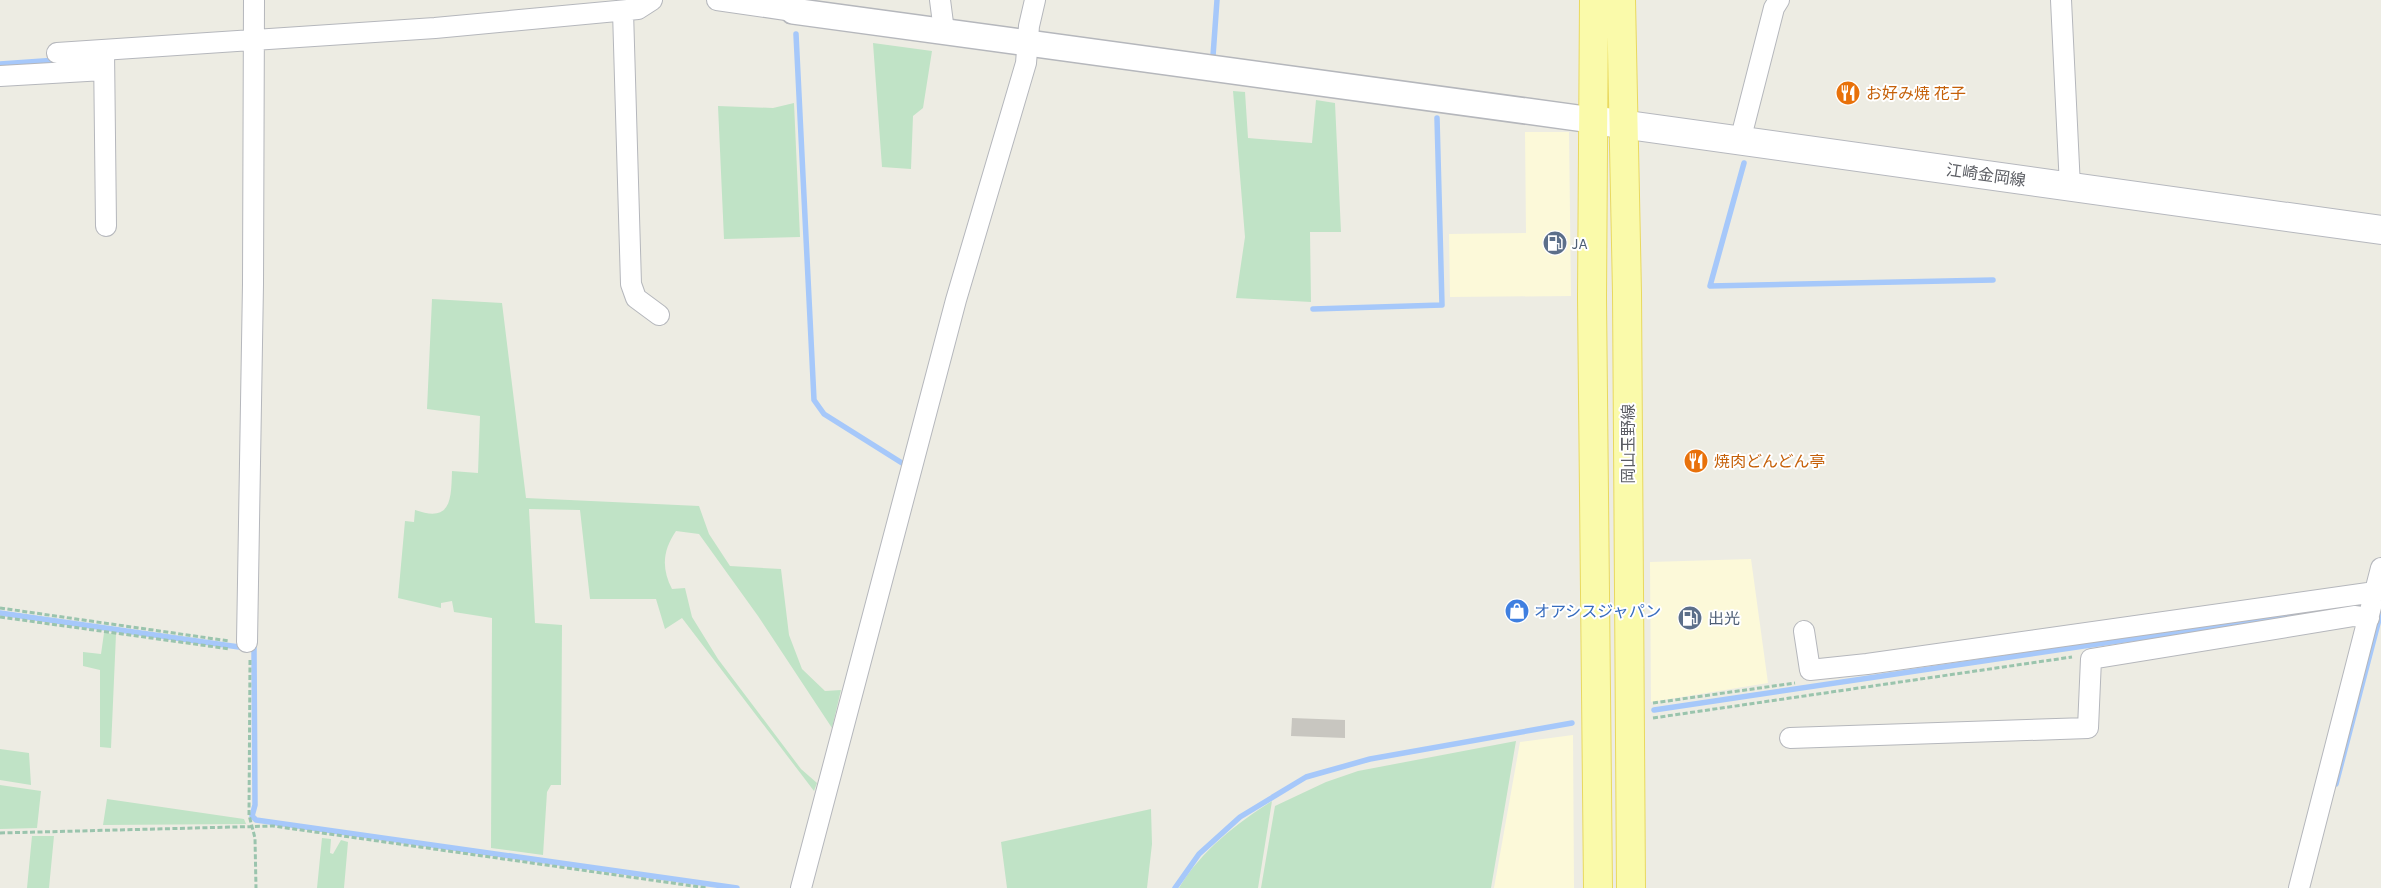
<svg xmlns="http://www.w3.org/2000/svg" width="2381" height="888" font-family="Karla,'Noto Sans JP',sans-serif">
<style>
.commercial{fill:#fcf9d9}
.green{fill:#c0e3c6}
.lines{fill:none;stroke-linecap:round;stroke-linejoin:round}
.stream{stroke:#a6c8fa;stroke-width:5.5}
.building{fill:#c8c6c0}
.minor-casing{stroke:#b5b7bc;stroke-width:22}
.tertiary-casing{stroke:#b5b7bc;stroke-width:28}
.secondary-casing{stroke:#b6b8be;stroke-width:30}
.primary-casing{stroke:#e9d95f;stroke-width:30}
.path{stroke:#9ac4ad;stroke-width:3;stroke-dasharray:5 2.5;stroke-linecap:butt}
.minor{stroke:#fff;stroke-width:20}
.tertiary{stroke:#fff;stroke-width:25}
.secondary{stroke:#fff;stroke-width:28}
.primary{stroke:#fafaaa;stroke-width:28}
.labels{text-anchor:middle;dominant-baseline:central;stroke-width:4;stroke-linejoin:round;paint-order:stroke}
.food-label{font-size:16px;fill:#c56008;stroke:#fff;text-anchor:start}
.street-label{font-size:16px;fill:#5b5d63;stroke:#fff}
.service-label{font-size:16px;fill:#4e5e75;stroke:#fff;text-anchor:start}
.shop-label{font-size:16px;fill:#366cbe;stroke:#fff;text-anchor:start}
</style>
<rect width="100%" height="100%" fill="#edece3"/>
<path class="commercial" d="M1525,132H1569L1571,296L1450,297L1449,234L1526,233Z
M1751,559L1768,683L1651,702L1650,562Z
M1573,735L1574,888H1494L1520,742Z"/>
<path class="green" d="M873,43L932,51L923,108L913,116L911,169L882,167Z
M1233,91L1245,92L1248,138L1312,143L1316,100L1335,103L1341,232H1310L1311,302L1236,298L1245,237Z
M794,103L800,237L724,239L718,106L773,108Z
M432,299L502,303L526,498L699,506L709,534L730,566L781,569L789,635L802,669L825,691L841,690L832,728L758,616L699,534L676,531C663,550 661,568 672,589L685,588L692,617L718,659L801,769L817,783L814,791L682,618L665,629L656,599H590L580,510L529,509L535,623L562,625L561,785H551L547,792L543,855L491,848L492,618L454,612L452,601L441,603V608L398,598L405,521L414,522L415,510C452,523 451,499 452,471L478,473L480,416L427,409Z
M104,633L116,634L111,748L100,747V670L83,666V652L101,654Z
M1516,741L1491,888H1261L1275,806L1326,782L1358,771Z
M0,749L29,753L31,785L0,780Z
M0,785L41,791L37,828L0,829Z
M107,799L244,819L246,824L103,825Z
M1272,801L1258,888H1179C1201,851 1237,823 1272,801Z
M1151,809L1152,844L1147,888H1007L1001,842Z
M32,836H54L49,888H27Z
M322,838L331,839L330,853L333,854L341,840L348,842L344,888H317Z"/>
<g class="lines">
<path class="stream" d="M796,34L814,400L824,414L902,463
M1213,56L1217,0
M0,64L57,60
M1744,163L1710,286L1993,280
M1313,309L1442,305L1437,118
M0,613L239,647
M251,648H254L255,805L252,816L256,820L737,888
M1654,710L2367,604
M2336,784L2381,612
M1175,888L1199,854L1240,817L1306,777L1370,759L1572,723"/>
</g>
<path class="building" d="M1292,718L1345,720V738L1291,736Z"/>
<g class="lines">
<defs>
<path id="minor" d="M717,0L793,11V0
M940,0L944,31
M2061,0L2070,187
M623,11L631,284L636,298L659,315
M104,50L106,226
M57,53L435,28L638,9L652,0
M0,76L104,70
M1740,141L1774,8L1779,0
M1804,631L1810,670L1867,664L2375,592
M247,642L253,284L254,0
M1790,738L2088,728L2091,659L2354,616L2369,618
M801,888L956,300L1026,63L1029,26L1035,0
M2299,888L2381,568"/>
<path id="tertiary" d="M793,11L1592,120"/>
<path id="secondary" d="M1592,120L2381,230"/>
<path id="primary" d="M1594,0L1592,298L1598,888
M1621,0L1627,293L1631,888"/>
</defs>
<use href="#minor" class="minor-casing"/>
<use href="#tertiary" class="tertiary-casing"/>
<use href="#secondary" class="secondary-casing"/>
<use href="#primary" class="primary-casing"/>
<path class="path" d="M0,608L229,641
M0,617L230,649
M250,660L249,815L255,838L256,888
M1653,703L1795,683
M1653,718L2072,657
M0,833L273,826L707,888"/>
<use href="#minor" class="minor"/>
<use href="#tertiary" class="tertiary"/>
<use href="#secondary" class="secondary"/>
<use href="#primary" class="primary"/>
</g>
<defs>
<symbol id="restaurant-disc" viewBox="-11 -11 22 22"><circle r="9.5" fill="#e8710a" stroke="#fff"/><path d="M-5-6h1v4h1v-4h1v4h1v-4h1v5L-1.5 .5V6h-2V.5L-5-1ZM5-6V6H3V1.5H1.5Q1.5-4 5-6Z" fill="#fff"/></symbol>
<symbol id="fuel-disc" viewBox="-11 -11 22 22"><circle r="9.5" fill="#5c6f8a" stroke="#fff"/><path d="M-5.5-6h7V0h2V4h1.3V-2.5L3-4.5l.8-.8L6-3V5H2.5V1h-1V6h-7ZM-4.2-4.7v3.2H.2V-4.7Z" fill="#fff"/></symbol>
<symbol id="shop-disc" viewBox="-11 -11 22 22"><circle r="9.5" fill="#3f7fe0" stroke="#fff"/><path d="M-5-2.5h2.3a2.7 3.5 0 0 1 5.4 0H5L5.5 6h-11ZM-1.5-2.5h3a1.5 2.3 0 0 0-3 0Z" fill="#fff"/></symbol>
</defs>
<g fill-rule="evenodd">
<use href="#restaurant-disc" x="1834" y="79" width="28" height="28"/>
<use href="#fuel-disc" x="1541" y="229" width="28" height="28"/>
<use href="#restaurant-disc" x="1682" y="447" width="28" height="28"/>
<use href="#shop-disc" x="1503" y="597" width="28" height="28"/>
<use href="#fuel-disc" x="1676" y="604" width="28" height="28"/>
</g>
<g class="labels">
<g class="food-label">
<text x="1866" y="93">お好み焼 花子</text>
<text x="1714" y="461">焼肉どんどん亭</text>
</g>
<g class="street-label">
<text transform="translate(1986 175) rotate(8)">江崎金岡線</text>
<text transform="translate(1628 444) rotate(-90)">岡山玉野線</text>
</g>
<g class="service-label">
<text x="1572" y="243">JA</text>
<text x="1708" y="618">出光</text>
</g>
<g class="shop-label">
<text x="1534" y="611">オアシスジャパン</text>
</g>
</g>
</svg>
